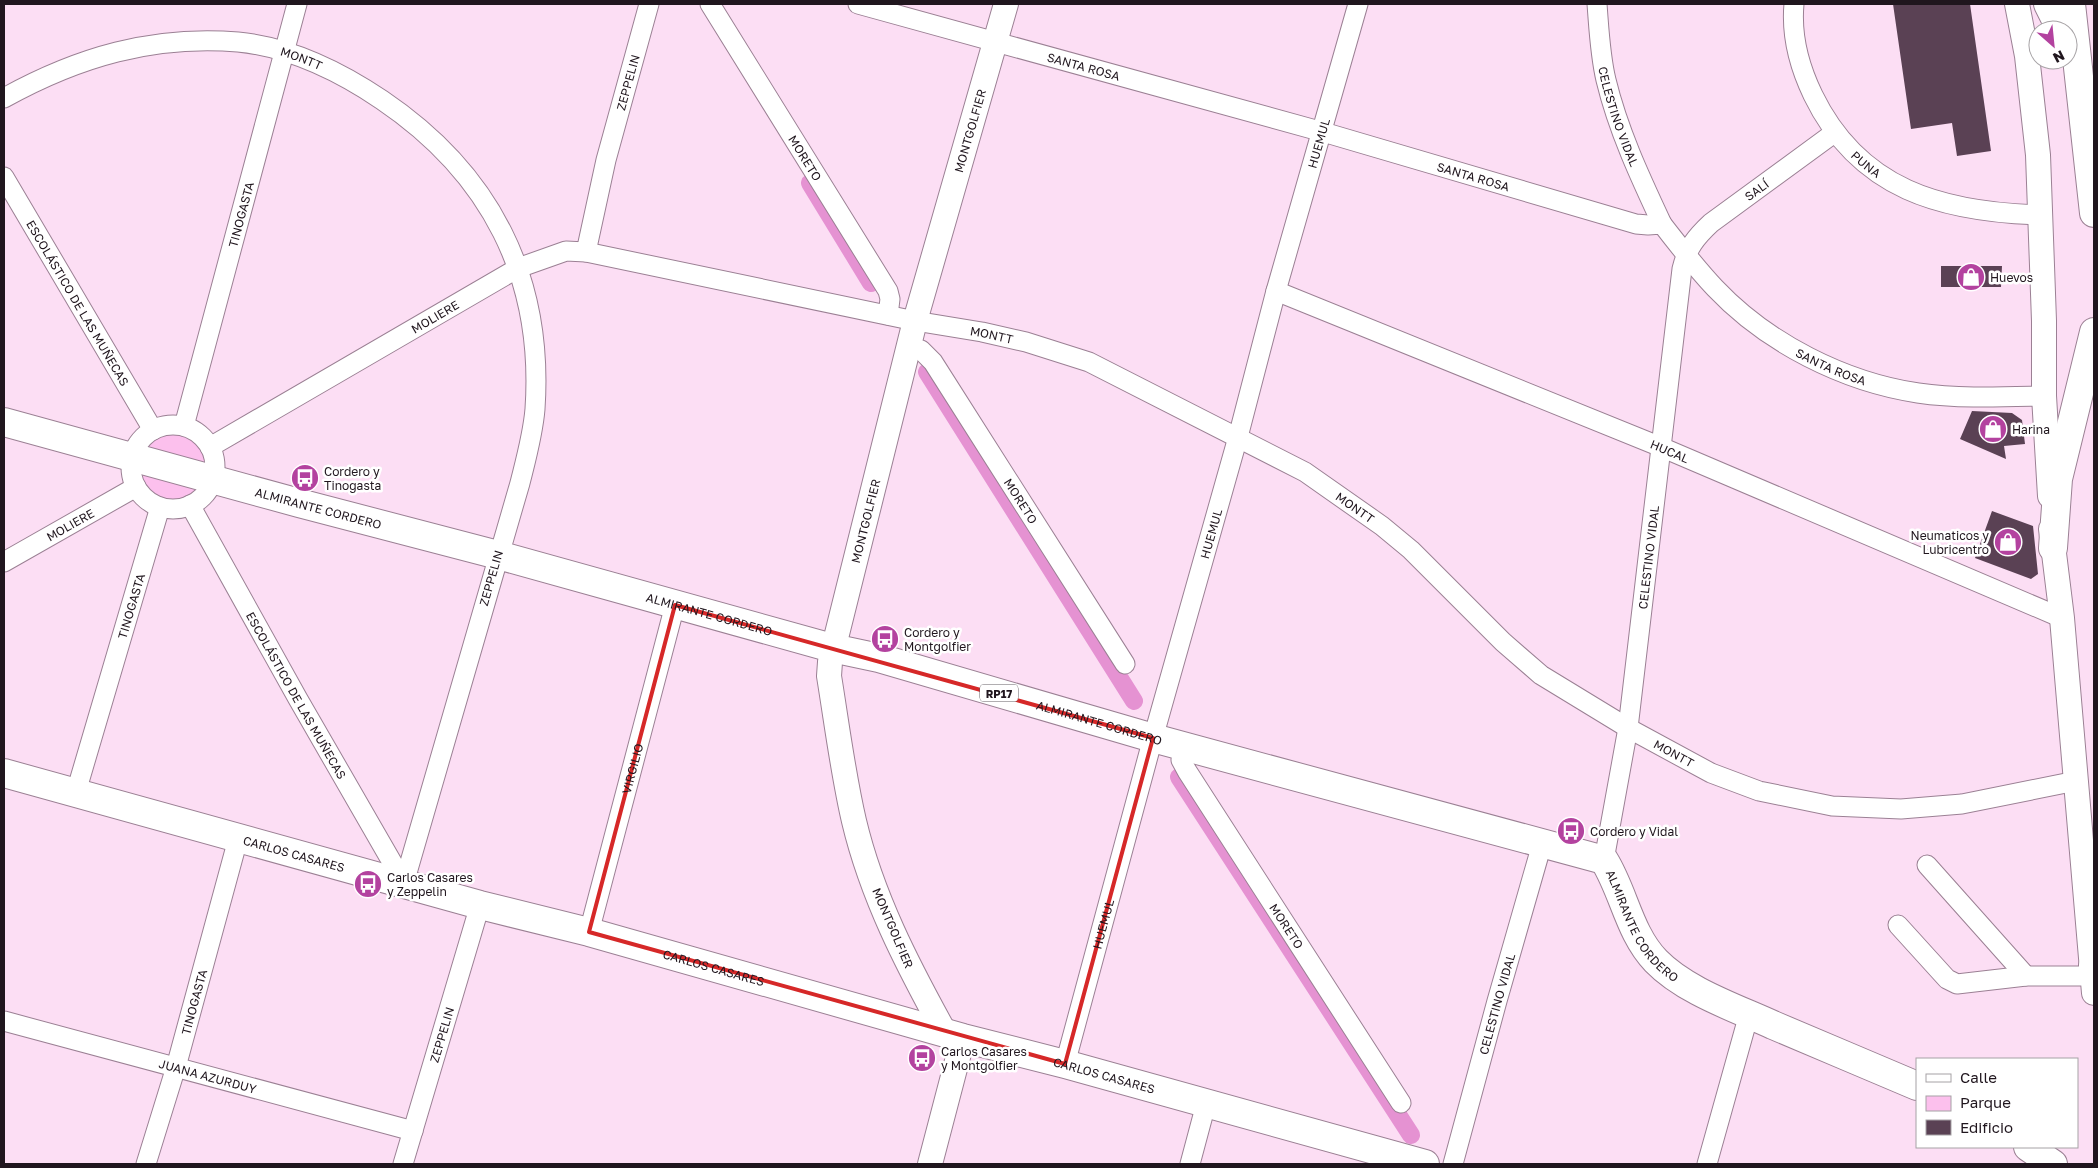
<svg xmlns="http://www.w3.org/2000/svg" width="2098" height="1168" font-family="'Golos Text',sans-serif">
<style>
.green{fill:#fcc0ed}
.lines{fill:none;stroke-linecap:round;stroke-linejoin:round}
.canal{stroke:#e592d2;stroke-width:18}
.building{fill:#5a4154}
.minor-casing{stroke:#9b8094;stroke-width:21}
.tertiary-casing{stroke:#9b8094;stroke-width:26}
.primary-casing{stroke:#9b8094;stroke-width:30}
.trunk-casing{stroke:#9b8094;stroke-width:30}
.minor{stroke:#fff;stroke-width:19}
.tertiary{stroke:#fff;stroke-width:24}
.primary{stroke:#fff;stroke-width:28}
.trunk{stroke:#fff;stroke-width:28}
.marked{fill:none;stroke:#d62828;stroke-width:4;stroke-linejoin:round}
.labels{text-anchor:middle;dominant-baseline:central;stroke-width:5;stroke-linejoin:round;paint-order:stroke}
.shield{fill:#fff;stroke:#635c62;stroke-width:1}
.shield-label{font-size:11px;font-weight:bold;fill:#20161e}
.street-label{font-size:12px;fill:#20161e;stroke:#fff}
.poi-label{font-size:12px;fill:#20161e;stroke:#fff;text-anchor:start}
</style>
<rect width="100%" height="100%" fill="#fcdef4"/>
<path class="green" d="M165,431C193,431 208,445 207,473L138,454C145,442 152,437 165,431Z
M136,462L205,481C183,520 135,507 136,462Z"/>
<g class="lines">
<path class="canal" d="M810,183L871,283
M927,372L1134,701
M1179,777L1411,1135"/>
</g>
<path class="building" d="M1893,4H1970L1991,151L1957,156L1952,123L1911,129Z
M1941,266H2002L2001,287H1941Z
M1972,411L2012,413L2022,420L2025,444L2004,446L2006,459L1960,439Z
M1992,511L2033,526L2038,574L2031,579L1975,558Z"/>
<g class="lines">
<defs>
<g id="minor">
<path id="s1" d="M710,4L888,291L890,299L888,315"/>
<path id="s2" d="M858,4L1323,132L1636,224L1648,225L1662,224C1679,246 1696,268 1715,288C1767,343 1844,382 1918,393C1959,399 2002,397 2044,396"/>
<path id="s3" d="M1597,4C1599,29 1600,55 1606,80C1618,130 1640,177 1662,224"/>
<path id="s4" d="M1794,4C1791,36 1799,66 1813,95C1859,190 1942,212 2040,215"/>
<path id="s5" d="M4,98C78,57 153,35 238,42C290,47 339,71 382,100C490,173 544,277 535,409C533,434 526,459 520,483L404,883"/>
<path id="s6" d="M4,177L153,430"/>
<path id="s7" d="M586,252L915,321L982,332L1026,342L1089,362L1305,472L1382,526L1411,550L1503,642L1541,675L1628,728L1711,773L1759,791L1832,806L1901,809L1962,804L2076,781"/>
<path id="s8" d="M1276,291L1661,447L2062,618"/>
<path id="s9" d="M909,346L921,350L933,362L1125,664"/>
<circle cx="173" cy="467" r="42"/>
<path id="s10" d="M184,426L297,4"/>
<path id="s11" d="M210,447L518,268L566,251L586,252L606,160L649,4"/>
<path id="s12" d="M190,505L298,699L404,883"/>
<path id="s13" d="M4,562L136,487"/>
<path id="s14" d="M1183,747L1181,760L1187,771L1401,1103"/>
<path id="s15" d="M76,792L160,507"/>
<path id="s16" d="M1604,860L1628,728L1682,269C1687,248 1696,237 1711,223L1834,133"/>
<path d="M1927,865L2026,976"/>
<path d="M1898,925L1947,979L1957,984L2026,976H2092"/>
<path id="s17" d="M589,932L675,605"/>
<path id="s18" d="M4,1021L413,1131"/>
<path id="s19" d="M1065,1064L1153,738L1238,437L1276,291L1358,4"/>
<path id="s20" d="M146,1164L176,1067L238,839"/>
<path id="s21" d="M403,1164L480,905"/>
<path d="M1190,1164L1206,1104"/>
<path id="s22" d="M1453,1164L1497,1001L1542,844"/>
<path d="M1707,1164L1749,1014"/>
</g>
<g id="tertiary">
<path d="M2017,4L2027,56L2038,155L2044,321V396L2050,496"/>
<path d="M2051,529L2062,618L2094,993"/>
<path id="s23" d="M945,1033C908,966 872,897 854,821C843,774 837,725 829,676L830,662L915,321L1006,4"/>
<path d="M930,1164L963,1038"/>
</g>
<g id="primary">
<path id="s24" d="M4,422L299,503L498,555L832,648L879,658L1153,738L1604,860C1624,892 1629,933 1656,961C1685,991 1736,1008 1773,1025C1821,1045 1869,1066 1917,1086"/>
<path id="s25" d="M4,773L480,905L589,932L963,1038L1065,1064L1425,1164"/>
<path d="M2028,1147L2053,1164"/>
</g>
<path id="trunk" d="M2048,4L2061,30
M2071,4L2094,213
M2053,548L2058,479L2094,332
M2093,966L2094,963"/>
</defs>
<use href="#minor" class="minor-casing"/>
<use href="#tertiary" class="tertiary-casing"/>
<use href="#primary" class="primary-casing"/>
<use href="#trunk" class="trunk-casing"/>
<use href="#minor" class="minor"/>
<use href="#tertiary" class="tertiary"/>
<use href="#primary" class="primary"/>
<use href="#trunk" class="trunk"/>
</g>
<path class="marked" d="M675,605L1153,738L1065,1064L589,932Z"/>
<defs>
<symbol id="shop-disc" viewBox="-11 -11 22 22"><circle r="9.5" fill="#b3429f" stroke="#fff"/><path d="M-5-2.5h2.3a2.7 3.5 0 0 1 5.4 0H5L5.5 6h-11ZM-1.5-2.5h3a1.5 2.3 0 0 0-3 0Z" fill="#fff"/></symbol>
<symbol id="bus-disc" viewBox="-11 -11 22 22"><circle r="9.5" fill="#b3429f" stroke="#fff"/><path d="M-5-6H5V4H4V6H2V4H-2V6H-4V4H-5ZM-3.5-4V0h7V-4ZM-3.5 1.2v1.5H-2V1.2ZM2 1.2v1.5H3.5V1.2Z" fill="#fff"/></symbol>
</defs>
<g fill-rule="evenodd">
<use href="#shop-disc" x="1955" y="261" width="32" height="32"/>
<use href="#shop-disc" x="1977" y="413" width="32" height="32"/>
<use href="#bus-disc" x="289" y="462" width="32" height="32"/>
<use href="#shop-disc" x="1992" y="526" width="32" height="32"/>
<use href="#bus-disc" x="869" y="623" width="32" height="32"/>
<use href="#bus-disc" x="1555" y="815" width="32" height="32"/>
<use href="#bus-disc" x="352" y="868" width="32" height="32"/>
<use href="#bus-disc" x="906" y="1042" width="32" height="32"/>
</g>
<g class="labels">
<rect class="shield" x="980" y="684.5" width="38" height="17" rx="4"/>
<g class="shield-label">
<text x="999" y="693">RP17</text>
</g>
<g class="street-label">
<text stroke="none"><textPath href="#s5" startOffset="310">MONTT</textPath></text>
<text stroke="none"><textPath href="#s2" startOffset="234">SANTA ROSA</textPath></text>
<text stroke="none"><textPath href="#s11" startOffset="602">ZEPPELIN</textPath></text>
<text stroke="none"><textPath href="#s3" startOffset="115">CELESTINO VIDAL</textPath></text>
<text stroke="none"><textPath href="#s23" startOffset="942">MONTGOLFIER</textPath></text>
<text stroke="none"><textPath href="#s19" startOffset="955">HUEMUL</textPath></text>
<text stroke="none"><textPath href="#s1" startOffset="181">MORETO</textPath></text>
<text stroke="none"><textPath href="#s4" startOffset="182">PUNA</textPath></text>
<text stroke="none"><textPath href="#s2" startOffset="639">SANTA ROSA</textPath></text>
<text stroke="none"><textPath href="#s16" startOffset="708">SALÍ</textPath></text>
<text stroke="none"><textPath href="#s10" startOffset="219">TINOGASTA</textPath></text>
<text stroke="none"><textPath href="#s6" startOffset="146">ESCOLÁSTICO DE LAS MUÑECAS</textPath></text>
<text stroke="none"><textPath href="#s11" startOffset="260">MOLIERE</textPath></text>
<text stroke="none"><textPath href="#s7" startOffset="414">MONTT</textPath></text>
<text stroke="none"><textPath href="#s2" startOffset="1059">SANTA ROSA</textPath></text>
<text stroke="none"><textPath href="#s8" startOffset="425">HUCAL</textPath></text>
<text stroke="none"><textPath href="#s9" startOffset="194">MORETO</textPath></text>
<text stroke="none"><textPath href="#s7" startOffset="819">MONTT</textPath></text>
<text stroke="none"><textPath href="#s24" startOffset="326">ALMIRANTE CORDERO</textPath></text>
<text stroke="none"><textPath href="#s23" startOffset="538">MONTGOLFIER</textPath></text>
<text stroke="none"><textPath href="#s13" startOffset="76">MOLIERE</textPath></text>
<text stroke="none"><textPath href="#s19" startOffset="550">HUEMUL</textPath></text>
<text stroke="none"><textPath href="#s16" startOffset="306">CELESTINO VIDAL</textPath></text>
<text transform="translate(491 578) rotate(-74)">ZEPPELIN</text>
<text stroke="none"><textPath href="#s15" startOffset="194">TINOGASTA</textPath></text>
<text stroke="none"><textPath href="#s24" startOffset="731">ALMIRANTE CORDERO</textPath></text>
<text stroke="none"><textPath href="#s12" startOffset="218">ESCOLÁSTICO DE LAS MUÑECAS</textPath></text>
<text stroke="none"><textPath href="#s24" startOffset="1136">ALMIRANTE CORDERO</textPath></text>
<text stroke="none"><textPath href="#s7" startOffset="1224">MONTT</textPath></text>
<text stroke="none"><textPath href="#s17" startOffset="169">VIRGILIO</textPath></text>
<text stroke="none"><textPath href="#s25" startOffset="301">CARLOS CASARES</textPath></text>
<text stroke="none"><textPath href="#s19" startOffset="145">HUEMUL</textPath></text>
<text stroke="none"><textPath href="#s24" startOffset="1736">ALMIRANTE CORDERO</textPath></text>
<text stroke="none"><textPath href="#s14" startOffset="210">MORETO</textPath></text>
<text transform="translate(893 928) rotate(67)">MONTGOLFIER</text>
<text stroke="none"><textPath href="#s25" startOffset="736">CARLOS CASARES</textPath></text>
<text stroke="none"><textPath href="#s20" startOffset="169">TINOGASTA</textPath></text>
<text stroke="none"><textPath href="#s22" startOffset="166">CELESTINO VIDAL</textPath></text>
<text stroke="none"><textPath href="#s21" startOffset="135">ZEPPELIN</textPath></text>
<text stroke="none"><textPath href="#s18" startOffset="211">JUANA AZURDUY</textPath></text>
<text stroke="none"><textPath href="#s25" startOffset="1141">CARLOS CASARES</textPath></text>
</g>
<g class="poi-label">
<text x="1990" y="277">Huevos</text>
<text x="2012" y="429">Harina</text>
<text x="324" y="471">Cordero y<tspan x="324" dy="14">Tinogasta</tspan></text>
<text x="1989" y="535" text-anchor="end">Neumaticos y<tspan x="1989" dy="14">Lubricentro</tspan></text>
<text x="904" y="632">Cordero y<tspan x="904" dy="14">Montgolfier</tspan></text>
<text x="1590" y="831">Cordero y Vidal</text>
<text x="387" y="877">Carlos Casares<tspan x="387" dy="14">y Zeppelin</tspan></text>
<text x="941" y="1051">Carlos Casares<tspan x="941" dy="14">y Montgolfier</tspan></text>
</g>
</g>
<rect width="2098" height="1168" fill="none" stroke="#20161e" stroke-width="10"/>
<rect x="1916" y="1058" width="162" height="90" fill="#ffffff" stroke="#a6a2a5"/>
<rect x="1926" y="1074" width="25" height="8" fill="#ffffff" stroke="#a6a2a5"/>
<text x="1960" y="1083" font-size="15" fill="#20161e">Calle</text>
<rect x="1926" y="1096" width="25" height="15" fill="#fcc0ed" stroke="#a6a2a5"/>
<text x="1960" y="1108" font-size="15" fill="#20161e">Parque</text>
<rect x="1926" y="1120" width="25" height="15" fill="#5a4154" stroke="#a6a2a5"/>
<text x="1960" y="1133" font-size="15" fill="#20161e">Edificio</text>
<g transform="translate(2053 45) rotate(153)"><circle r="24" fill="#ffffff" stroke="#a6a2a5"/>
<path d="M0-4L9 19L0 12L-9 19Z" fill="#b3429f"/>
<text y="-8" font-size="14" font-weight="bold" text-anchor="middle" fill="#20161e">N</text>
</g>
</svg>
